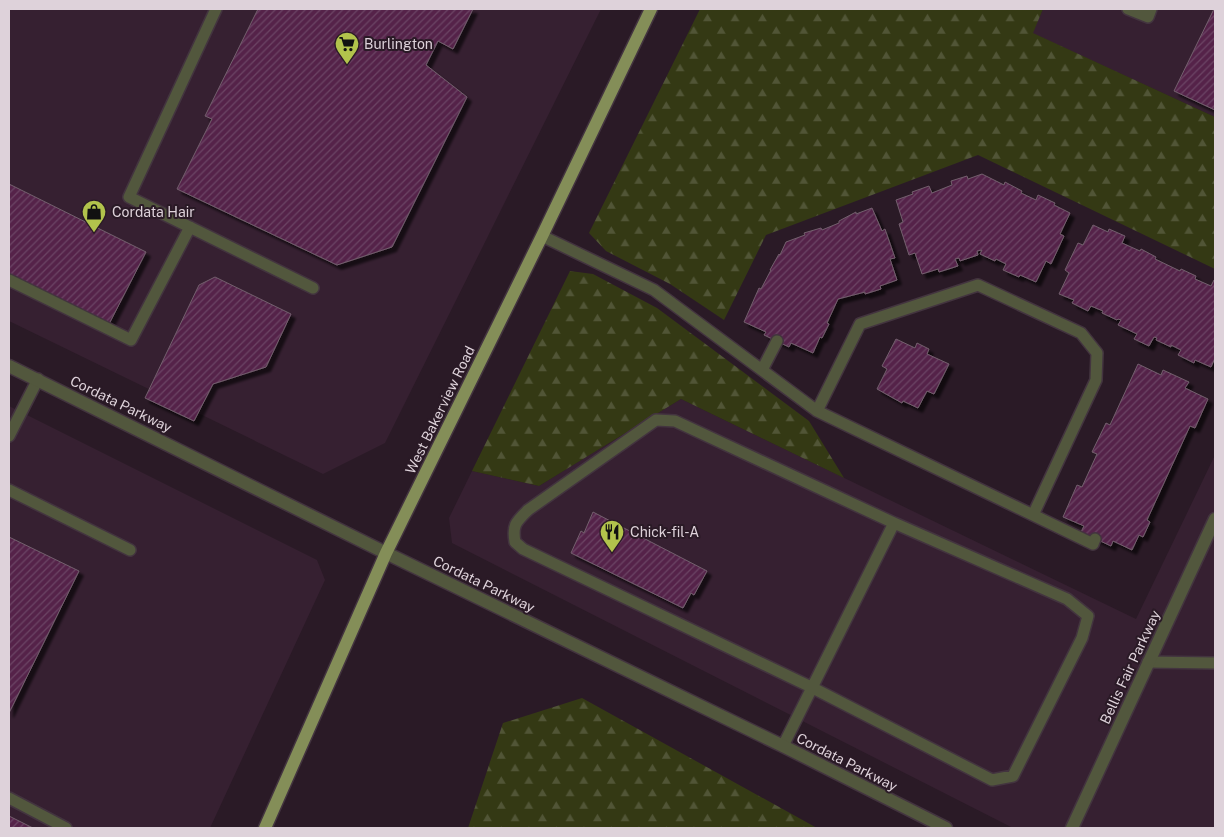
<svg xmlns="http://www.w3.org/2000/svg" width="1224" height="837" font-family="'Public Sans',sans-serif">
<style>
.built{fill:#362031}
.forest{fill:url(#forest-firs)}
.building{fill:url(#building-hatch);stroke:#735f6d;filter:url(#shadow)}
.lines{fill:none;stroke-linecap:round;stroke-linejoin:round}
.service-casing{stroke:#43343f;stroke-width:14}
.tertiary-casing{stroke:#43343f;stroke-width:15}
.primary-casing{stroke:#43343f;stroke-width:15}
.service{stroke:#52573d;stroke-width:11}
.tertiary{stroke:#52573d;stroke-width:12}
.primary{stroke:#848e58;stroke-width:12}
.labels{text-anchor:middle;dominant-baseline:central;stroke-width:4;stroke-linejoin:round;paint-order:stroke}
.poi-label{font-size:14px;fill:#ded2da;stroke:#2a1a26;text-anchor:start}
.street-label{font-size:14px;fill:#ded2da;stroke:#2a1a26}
</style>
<defs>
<pattern id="forest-firs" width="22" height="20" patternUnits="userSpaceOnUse" patternTransform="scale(1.25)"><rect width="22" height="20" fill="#343914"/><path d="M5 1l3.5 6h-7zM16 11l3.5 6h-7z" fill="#515536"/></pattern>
<pattern id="building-hatch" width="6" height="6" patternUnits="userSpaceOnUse" patternTransform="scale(1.25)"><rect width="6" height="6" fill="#54244a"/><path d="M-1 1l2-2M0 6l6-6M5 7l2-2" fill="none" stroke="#6c4364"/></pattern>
<filter id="shadow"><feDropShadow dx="4.5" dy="4.5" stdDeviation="1" flood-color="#0009"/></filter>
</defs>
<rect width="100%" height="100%" fill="#2a1a26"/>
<path class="built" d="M9,9H601L385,443L323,474L9,321Z
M1043,9H1215V117L1032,33Z
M681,399L1136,619L1215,455V828H1013L452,543L449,518L472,471L539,486Z
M9,406L317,560L325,580L210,828H9Z"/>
<path class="forest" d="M700,9H1043L1033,33L1215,117V269L978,155L766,235L724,320L670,284L606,251L589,233Z
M570,271L593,274L657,308L809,421L844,478L681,399L539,486L472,471Z
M582,698L817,828H468L503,723Z"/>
<path class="building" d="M258,9H473L453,49L438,41L426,65L467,97L392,247L337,265L177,189L212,119L205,116Z
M1214,9H1215V110L1174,91Z
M982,174L1004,185L1005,182L1022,191L1021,193L1036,200L1038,195L1055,203L1054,205L1070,213L1060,234L1064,236L1051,264L1046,261L1036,282L1020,275L1019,277L1003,270L1006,264L996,259L995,261L980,254L982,250L977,251L978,255L960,261L959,258L955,259L958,266L939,272L938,269L922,274L915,253L909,255L899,224L903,222L896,200L913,194L912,192L929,186L932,193L952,185L951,181L967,176L968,179Z
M9,184L146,252L109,324L9,274Z
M872,208L882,231L885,229L895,258L890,259L897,280L880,286L881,289L865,294V292L838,299L827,323L829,324L822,338L820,337L813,353L791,343L789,347L764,335L766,332L744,322L759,288L761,289L771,270H770L779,254L780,255L786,242L805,235L804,233L821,228L822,230L839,223V221L856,212V214Z
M1093,225L1108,232L1109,229L1125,236L1122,243L1140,251L1141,249L1156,257L1155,259L1180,271L1181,269L1196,276L1195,279L1211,286L1214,280L1215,281V358L1211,367L1195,360L1194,363L1178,355L1181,350L1171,345V347L1156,340L1157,338L1154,337L1149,346L1134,339L1137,334L1118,325L1121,320L1118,319L1117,320L1102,313L1103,311L1091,306L1088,311L1072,303L1074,300L1059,294L1069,273L1065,270L1078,243L1083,245Z
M215,277L291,314L266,367L213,384L194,421L145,398L199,285Z
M896,339L915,348L917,343L929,349L927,354L949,364L934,394L927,391L918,408L903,401L902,403L877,389L887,369L882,366Z
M1138,364L1161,375L1163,370L1189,382L1185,388L1208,399L1195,428L1190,426L1147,520L1150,522L1143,537L1139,535L1132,550L1113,541L1111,546L1081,532L1084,526L1063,517L1077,485L1082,487L1097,454L1092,452L1106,423L1110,425Z
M593,512L707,571L694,595L691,593L683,608L571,553L581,531L584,533Z
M9,537L79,571L9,713Z
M9,816L33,828H9Z"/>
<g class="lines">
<defs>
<path id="service" d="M216,9L129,197L313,288
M1128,9L1148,17L1151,9
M542,236L654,290L817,411L1033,515L1096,380L1097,353L1081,333L978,285L860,324L817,411
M9,280L131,340L190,227
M762,370L777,341
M9,436L38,379
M9,490L130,550
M1033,515L1093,544L1095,539
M1148,662L1215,663
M783,746L894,523L1067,599L1088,616L1082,638L1013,776L992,780L811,687L523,549L515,542C512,525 516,522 528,510L656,420L675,421L894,523
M9,798L66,828"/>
<path id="tertiary" d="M9,366L386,553L783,746L946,828
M1072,828L1215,519"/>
<path id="primary" d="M265,828L386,553L542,236L651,9"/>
</defs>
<use href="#service" class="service-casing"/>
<use href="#tertiary" class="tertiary-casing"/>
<use href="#primary" class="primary-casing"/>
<use href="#service" class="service"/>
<use href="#tertiary" class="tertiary"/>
<use href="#primary" class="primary"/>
</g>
<defs>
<symbol id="supermarket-pin" viewBox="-11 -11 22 30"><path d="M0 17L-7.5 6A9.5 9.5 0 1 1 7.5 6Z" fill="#b2c34c" stroke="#2a1a26"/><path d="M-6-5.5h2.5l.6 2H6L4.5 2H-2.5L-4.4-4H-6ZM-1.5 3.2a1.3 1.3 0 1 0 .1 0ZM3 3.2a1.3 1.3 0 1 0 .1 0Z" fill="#111"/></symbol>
<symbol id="shop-pin" viewBox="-11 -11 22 30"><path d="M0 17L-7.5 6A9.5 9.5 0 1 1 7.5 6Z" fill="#b2c34c" stroke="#2a1a26"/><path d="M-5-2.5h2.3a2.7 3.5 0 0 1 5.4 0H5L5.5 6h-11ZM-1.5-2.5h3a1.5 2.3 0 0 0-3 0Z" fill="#111"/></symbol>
<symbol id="restaurant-pin" viewBox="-11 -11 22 30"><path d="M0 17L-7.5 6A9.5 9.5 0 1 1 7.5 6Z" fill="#b2c34c" stroke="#2a1a26"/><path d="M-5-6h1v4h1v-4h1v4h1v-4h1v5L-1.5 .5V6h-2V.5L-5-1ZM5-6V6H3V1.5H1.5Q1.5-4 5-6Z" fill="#111"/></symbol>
</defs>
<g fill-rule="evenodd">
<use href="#supermarket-pin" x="333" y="30" width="28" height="38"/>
<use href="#shop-pin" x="80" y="198" width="28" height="38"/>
<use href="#restaurant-pin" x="598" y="518" width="28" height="38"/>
</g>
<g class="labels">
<g class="poi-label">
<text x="364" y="44">Burlington</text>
<text x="112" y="212">Cordata Hair</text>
<text x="630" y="532">Chick-fil-A</text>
</g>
<g class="street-label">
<text transform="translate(121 404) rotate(26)">Cordata Parkway</text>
<text transform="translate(440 410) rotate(-64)">West Bakerview Road</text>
<text transform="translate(484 584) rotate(26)">Cordata Parkway</text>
<text transform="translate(1130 667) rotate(-65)">Bellis Fair Parkway</text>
<text transform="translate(847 762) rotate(27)">Cordata Parkway</text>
</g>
</g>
<rect width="1224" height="837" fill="none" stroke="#ded2da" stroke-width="20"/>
</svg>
